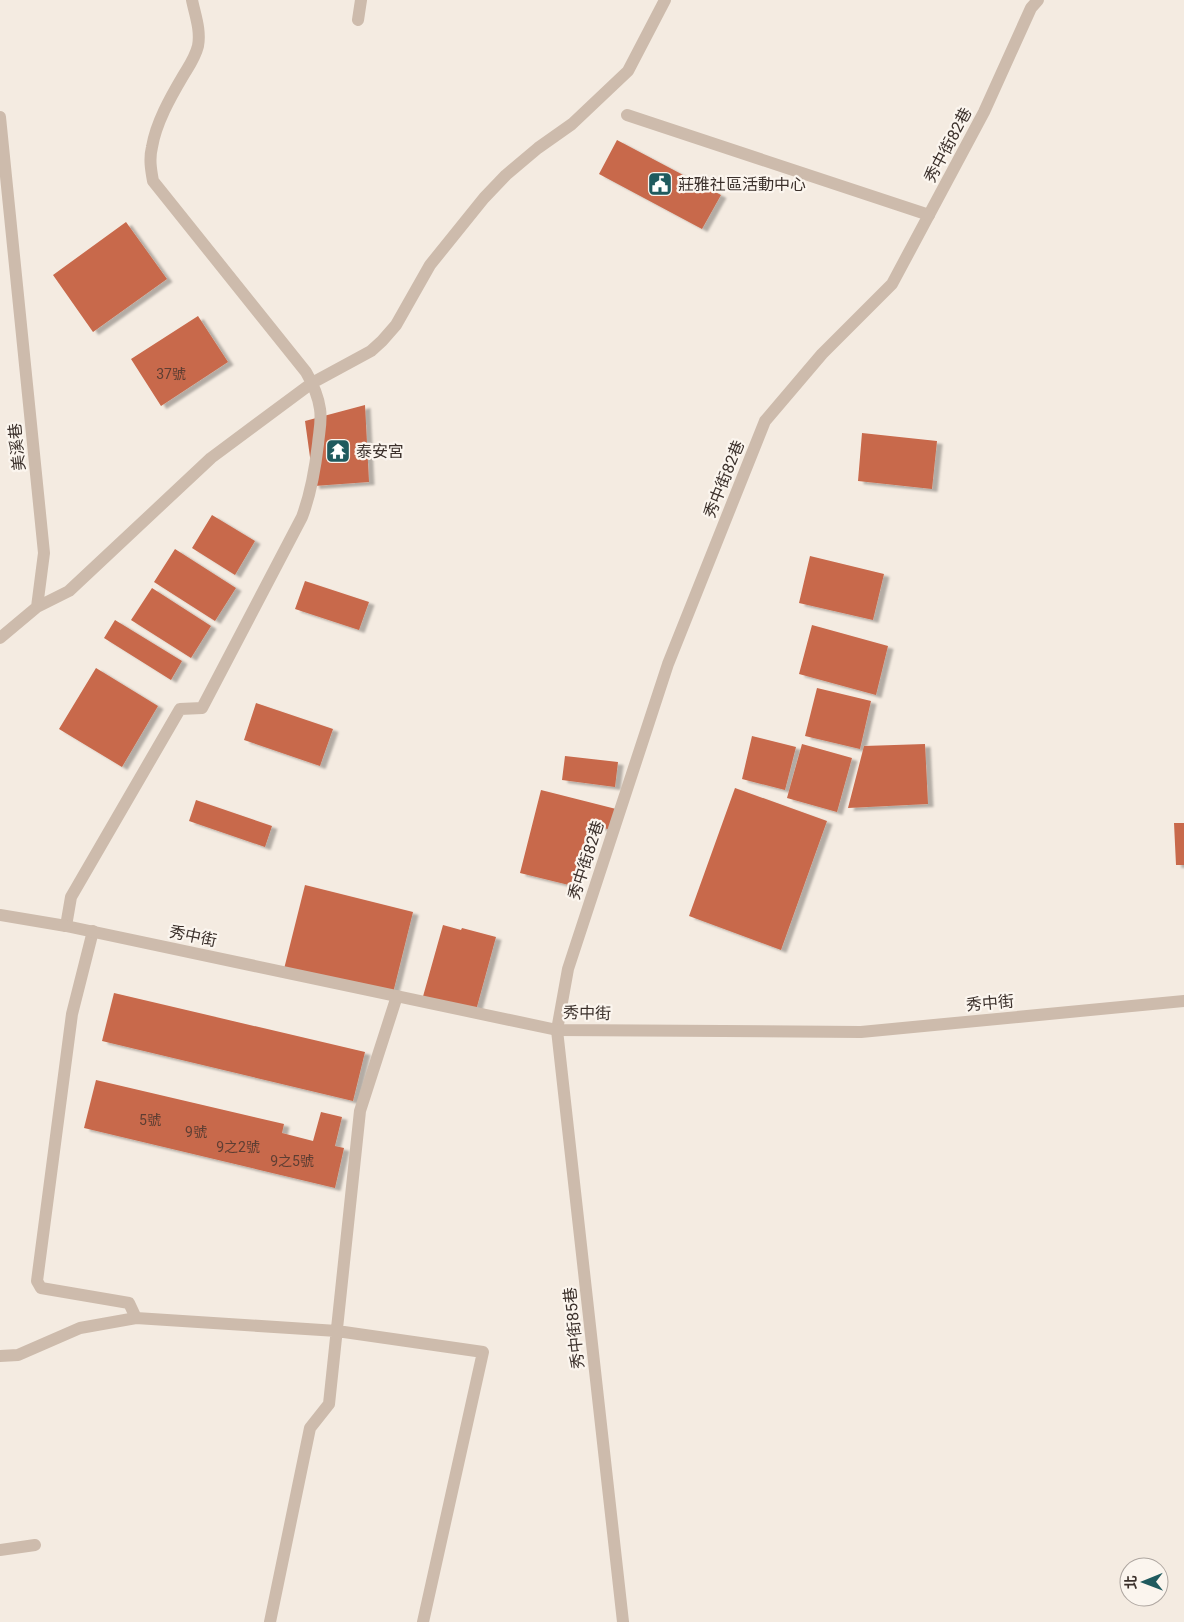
<svg xmlns="http://www.w3.org/2000/svg" width="1184" height="1622" font-family="Roboto,'Noto Sans TC',sans-serif">
<style>
.building{fill:#c8694b;filter:url(#shadow)}
.lines{fill:none;stroke-linecap:round;stroke-linejoin:round}
.service{stroke:#cdbbac;stroke-width:12}
.minor{stroke:#cdbbac;stroke-width:12}
.labels{text-anchor:middle;dominant-baseline:central;stroke-width:4.5;stroke-linejoin:round;paint-order:stroke}
.number-label{font-size:14px;fill:#5e3e33}
.street-label{font-size:16px;fill:#3b302b;stroke:#fbf5ee}
.poi-label{font-size:16px;fill:#3b302b;stroke:#fbf5ee;text-anchor:start}
</style>
<defs>
<filter id="shadow"><feDropShadow dx="5.5" dy="3" stdDeviation="1" flood-color="#0004"/></filter>
</defs>
<rect width="100%" height="100%" fill="#f4ebe1"/>
<path class="building" d="M617,140L721,195L702,229L599,174Z
M126,222L167,279L93,332L53,275Z
M198,316L228,362L161,406L131,359Z
M365,405L369,482L314,486L305,421Z
M862,433L937,441L932,489L858,481Z
M212,515L255,541L235,575L192,548Z
M175,549L236,588L215,621L154,582Z
M810,556L884,574L873,620L799,603Z
M305,581L369,602L359,630L295,609Z
M152,588L211,626L191,658L131,620Z
M115,620L182,661L171,680L104,638Z
M812,625L888,646L876,695L799,674Z
M96,668L158,706L122,767L59,729Z
M817,688L871,701L860,749L805,736Z
M256,703L333,729L320,766L244,740Z
M752,736L796,747L785,790L742,779Z
M802,744L852,758L837,812L787,798Z
M925,744L928,804L848,808L864,746Z
M565,756L618,762L615,787L562,780Z
M735,788L827,821L781,950L689,916Z
M541,790L616,809L611,830L589,824L573,886L520,873Z
M196,800L272,826L265,847L189,821Z
M1174,823H1184V865H1176Z
M305,885L413,912L392,997L284,969Z
M443,925L461,930L462,928L496,937L475,1014L422,1000Z
M114,993L365,1052L353,1101L102,1041Z
M96,1080L284,1124L282,1133L313,1141L321,1112L342,1117L335,1146L344,1148L335,1188L84,1128Z"/>
<g class="lines">
<path class="service" d="M358,20L361,0
M0,117L44,553L37,607L0,638
M37,607L69,591L211,458L312,383L371,351L382,341L396,325L430,265L484,198L506,175L538,148L572,124L628,71L665,0
M66,926L71,897L180,709L202,708L302,517C311,493 315,470 318,444C319,432 322,421 320,409C318,395 313,384 306,372L153,181C151,170 149,159 152,147C156,123 170,98 183,76C189,66 195,58 198,46C201,30 195,15 192,0
M93,931L72,1014L37,1281L41,1288L129,1303L136,1318L337,1331L483,1352L423,1622
M0,1356L18,1355L80,1328L136,1318
M0,1550L35,1545
M270,1622L310,1428L329,1404L360,1111L397,996
M623,1622L557,1030L568,969L668,664L765,421L822,354L892,284L984,112L1031,8L1038,0"/>
<path class="minor" d="M627,115L929,215
M0,915L66,926L557,1030L861,1032L1184,1001"/>
</g>
<defs>
<symbol id="civic-square" viewBox="-11 -11 22 22"><rect x="-9" y="-9" width="18" height="18" rx="4" fill="#1f5a5e" stroke="#fbf5ee"/><path d="M-.6-6.5H3V-4.5H.6V-3L4-1V1h2V6H-6V1h2V-1L-.6-3ZM-1.2 2.5V6h2.4V2.5Z" fill="#fff"/></symbol>
<symbol id="temple-square" viewBox="-11 -11 22 22"><rect x="-9" y="-9" width="18" height="18" rx="4" fill="#1f5a5e" stroke="#fbf5ee"/><path d="M0-6L5-2H3V0L6.5 2.5H4V6H1.5V3h-3V6H-4V2.5H-6.5L-3 0V-2H-5Z" fill="#fff"/></symbol>
</defs>
<g fill-rule="evenodd">
<use href="#civic-square" x="646" y="170" width="28" height="28"/>
<use href="#temple-square" x="324" y="437" width="28" height="28"/>
</g>
<g class="labels">
<g class="number-label">
<text x="171" y="374">37號</text>
<text x="150" y="1120">5號</text>
<text x="196" y="1132">9號</text>
<text x="238" y="1147">9之2號</text>
<text x="292" y="1161">9之5號</text>
</g>
<g class="street-label">
<text transform="translate(948 145) rotate(-62)">秀中街82巷</text>
<text transform="translate(17 447) rotate(-96)">美溪巷</text>
<text transform="translate(724 479) rotate(-68)">秀中街82巷</text>
<text transform="translate(586 860) rotate(-72)">秀中街82巷</text>
<text transform="translate(193 936) rotate(12)">秀中街</text>
<text transform="translate(990 1003) rotate(-5)">秀中街</text>
<text transform="translate(587 1013) rotate(1)">秀中街</text>
<text transform="translate(574 1328) rotate(-96)">秀中街85巷</text>
</g>
<g class="poi-label">
<text x="678" y="184">莊雅社區活動中心</text>
<text x="356" y="451">泰安宮</text>
</g>
</g>
<g transform="translate(1144 1582) rotate(269)"><circle r="24" fill="#fbf5ee" stroke="#aea6a0"/>
<path d="M0-4L9 19L0 12L-9 19Z" fill="#1f5a5e"/>
<text y="-8" font-size="14" font-weight="bold" text-anchor="middle" fill="#3b302b">北</text>
</g>
</svg>
